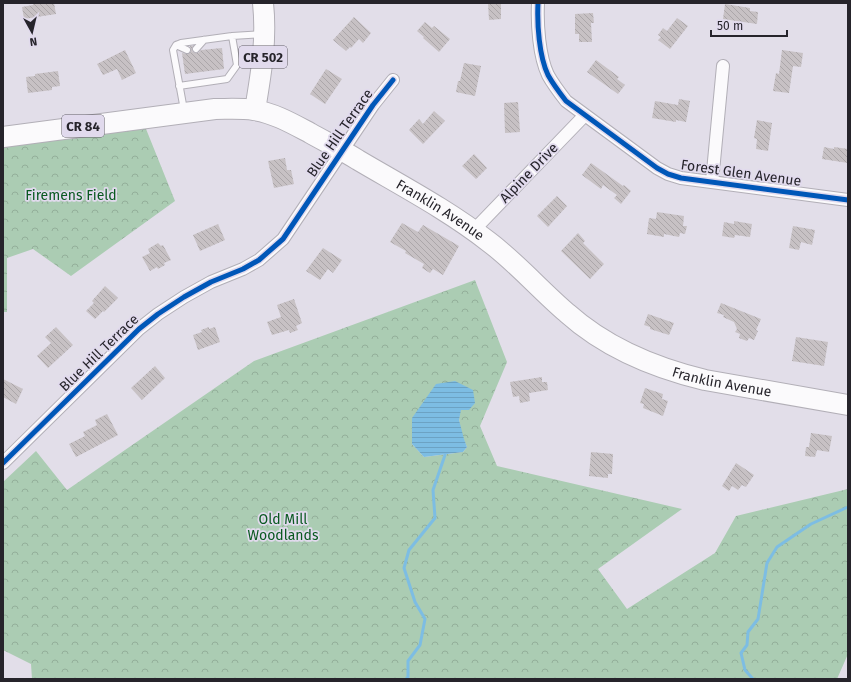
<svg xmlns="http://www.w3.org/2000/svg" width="851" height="682" font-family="'Fira Sans',sans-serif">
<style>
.forest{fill:url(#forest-crowns);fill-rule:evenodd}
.water{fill:url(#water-rules)}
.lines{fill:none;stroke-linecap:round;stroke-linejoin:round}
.stream{stroke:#7dbde3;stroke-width:3}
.building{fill:url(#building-back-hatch)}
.lane-casing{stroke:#b2afb7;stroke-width:8}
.street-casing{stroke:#b2afb7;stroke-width:14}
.primary-casing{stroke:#b2afb7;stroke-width:22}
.lane{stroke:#fbfafc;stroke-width:6}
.street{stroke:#fbfafc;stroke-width:12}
.primary{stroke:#fbfafc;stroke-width:20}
.cycleway-casing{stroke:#e1daed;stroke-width:8}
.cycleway{stroke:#0057b8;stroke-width:5}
.labels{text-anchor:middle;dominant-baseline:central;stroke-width:3.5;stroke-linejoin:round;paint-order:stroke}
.shield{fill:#e1daed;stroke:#5e5b65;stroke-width:1}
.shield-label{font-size:13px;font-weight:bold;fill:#26242b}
.street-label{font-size:14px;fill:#26242b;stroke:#e1daed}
.park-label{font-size:14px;fill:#095920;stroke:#e1daed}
</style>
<defs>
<pattern id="forest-crowns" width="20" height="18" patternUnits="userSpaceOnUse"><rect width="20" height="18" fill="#abccb3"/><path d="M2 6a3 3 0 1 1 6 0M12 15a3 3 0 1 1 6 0" fill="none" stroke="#93af9a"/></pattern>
<pattern id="water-rules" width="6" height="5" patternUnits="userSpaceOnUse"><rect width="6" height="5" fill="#7dbde3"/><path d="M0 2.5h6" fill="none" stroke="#6ca2c3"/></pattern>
<pattern id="building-back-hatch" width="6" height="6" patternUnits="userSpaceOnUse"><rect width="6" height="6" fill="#c7c1c4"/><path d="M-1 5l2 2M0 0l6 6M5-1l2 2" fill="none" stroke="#aba6a9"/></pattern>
</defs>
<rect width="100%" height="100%" fill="#e2dee9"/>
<path class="forest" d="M142,119L175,201L71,276L33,249L7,258V312H3V137Z
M475,280L507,362L480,426L497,466L682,509L598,569L627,609L715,553L736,516L848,489V562L847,569L848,584V654L837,679H32L31,664L3,650V482L36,451L67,490L254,361ZM473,390C469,396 464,403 461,409C456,421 462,436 467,447L463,452L424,457L412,444Z"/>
<path class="water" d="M455,381L473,390L475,403L469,410H461L459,420L464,439L467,447L463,452L424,457L412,444V418L436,384Z"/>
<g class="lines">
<path class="stream" d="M406,679L408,677V661L420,645L425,619L415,602L404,568L409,550L435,518L433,490L445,455
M753,679L745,670L741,653L747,645L748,632L758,619L767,563L777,547L811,524L848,507"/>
</g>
<path class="building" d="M33,3H54L56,14L24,19L22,7L33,5Z
M488,3H501V19L489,20Z
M725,4L750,8V11L758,12L757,24L723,19Z
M593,13L594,23H591L592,42H579V34H575V14Z
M354,17L371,33L363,43L359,39L351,48L350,47L346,51L333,40Z
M677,18L688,26L670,49L658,40L661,37L658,35L663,28L667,31Z
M425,22L432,28L434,26L450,39L439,52L423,38L424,37L417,31Z
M190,46H193L192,48V51L195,53H198L201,50L222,48L224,69L185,74L182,53L187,54L190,53L191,50Z
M125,50L136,73L122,80L117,69L103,75L97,64Z
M782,50L803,53L801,67L793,66L789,93L773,91L776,73L779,74Z
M596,60L619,77L617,79L625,85L618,94L587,72Z
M464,63L481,66L475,96L456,92L458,81H460Z
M326,69L342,79L325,104L310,94Z
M58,71L60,86L52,87V90L28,93L26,77L35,76V74Z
M679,99L690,101L686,122L676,120V122L652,118L655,101L678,105Z
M518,102L520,132L505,133L504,103Z
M434,111L445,121L423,144L409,130L419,119L423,124Z
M757,120L772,123L768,151L756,149L757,139L754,138Z
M824,147L834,149V147L848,149V163L822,159Z
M474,154L487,168L476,179L462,166Z
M285,158L287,170H291L294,184L274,188L268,161Z
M591,163L623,186L624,185L631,191L621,204L614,198L617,195L603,185L601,189L582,175Z
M557,196L567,206L548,227L537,216Z
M657,212L684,216L683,226H687L685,234L680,233L679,237L664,234V237L647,234L649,218L656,219Z
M734,221L752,224L750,237L735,235L734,238L722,236L724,222L734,224Z
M402,223L418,232L423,225L459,246L443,275L433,269L430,273L422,268L424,264L405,253L406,251L390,242Z
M218,224L225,240L200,251L193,235Z
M793,226L815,230L812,245L801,242L799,250L789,248Z
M578,233L585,241L583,243L604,264L590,279L561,251Z
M158,243L161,246L163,245L171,260L164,263L165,265L158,269L157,267L150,271L142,257L150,253L148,249Z
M323,248L342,260L333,273L328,269L320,280L306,271Z
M105,286L118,298L104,312L103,311L95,319L86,311L94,303L92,301Z
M294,299L302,323L296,326L298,330L290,333L289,330L272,335L267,322L281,317L277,305Z
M721,303L761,319L756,330L758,331L754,340L749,338L747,341L739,338L740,334L735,332L737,329L734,322L723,317L724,315L717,313Z
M648,314L674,323L669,335L650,329V327L644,325Z
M56,327L73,345L48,368L37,356L51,343L45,337Z
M209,327V329L215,327L220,342L198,350L193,335L202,332L201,330Z
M796,337L828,342L824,366L792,361Z
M155,366L165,378L142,400L131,388Z
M542,377V382H547L548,390L529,393L530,401L520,403L519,396L513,397L510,382Z
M3,379L23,389L16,404L3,397Z
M645,388L663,394L662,399L668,401L663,416L643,408L644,404L640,403Z
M107,414L118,435L76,457L69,444L85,436L83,432L97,425L95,420Z
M811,433L832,436L829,452L817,450L815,457L805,456L806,447H809Z
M591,452L613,454L612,474H608V478L589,476Z
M736,463L754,475L746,487L742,485L738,490L732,486L729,491L722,486Z"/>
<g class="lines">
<defs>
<path id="lane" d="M176,45L187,50
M196,49L204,40
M179,86L227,79L237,65L232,36
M184,110L173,50L176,45L181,43L232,36L262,34"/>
<path id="street" d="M538,3C537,24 539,56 548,75C553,84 559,92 566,101L657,168L668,174L681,178L848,200
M712,182L723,66
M474,230L585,115
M3,463L139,329L158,314L184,297L211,282L243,269L259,260L283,239L373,105L393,80"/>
<g id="primary">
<path d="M255,110C261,74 267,40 263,3"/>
<path id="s1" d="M3,137L215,109C228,109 241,108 254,110C274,113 293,124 310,133C326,142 342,150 358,160C402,186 448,210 489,242C517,263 540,290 567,313C606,348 655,368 705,380L848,405"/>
</g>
</defs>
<use href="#lane" class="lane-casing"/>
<use href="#street" class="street-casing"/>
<use href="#primary" class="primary-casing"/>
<use href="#lane" class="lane"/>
<use href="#street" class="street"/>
<use href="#primary" class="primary"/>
<defs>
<path id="cycleway" d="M538,3C537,24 539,56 548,75C553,84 559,92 566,101L657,168L668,174L681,178L848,200
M3,463L139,329L158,314L184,297L211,282L243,269L259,260L283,239L373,105L393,80"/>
</defs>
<use href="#cycleway" class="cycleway-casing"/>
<use href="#cycleway" class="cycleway"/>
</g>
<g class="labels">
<g class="shield">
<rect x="239" y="46" width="48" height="22" rx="3"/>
<rect x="62" y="115" width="42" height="22" rx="3"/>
</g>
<g class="shield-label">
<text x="263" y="57">CR 502</text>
<text x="83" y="126">CR 84</text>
</g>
<g class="street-label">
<text transform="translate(340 133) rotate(-55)">Blue Hill Terrace</text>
<text transform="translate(529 173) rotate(-46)">Alpine Drive</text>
<text transform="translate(741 173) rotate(8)">Forest Glen Avenue</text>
<text stroke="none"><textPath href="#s1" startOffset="465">Franklin Avenue</textPath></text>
<text transform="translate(99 353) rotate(-44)">Blue Hill Terrace</text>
<text stroke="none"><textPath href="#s1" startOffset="801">Franklin Avenue</textPath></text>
</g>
<g class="park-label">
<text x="71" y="195">Firemens Field</text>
<text x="283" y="519">Old Mill<tspan x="283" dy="16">Woodlands</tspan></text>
</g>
</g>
<rect width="851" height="682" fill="none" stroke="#26242b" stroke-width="8"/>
<g transform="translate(32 32) rotate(172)" stroke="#e1daed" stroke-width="3" paint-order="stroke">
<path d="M0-3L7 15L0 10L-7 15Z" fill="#26242b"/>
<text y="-6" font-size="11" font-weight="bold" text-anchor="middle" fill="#26242b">N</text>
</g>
<path d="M711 30v6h76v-6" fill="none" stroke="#26242b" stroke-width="2"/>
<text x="717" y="30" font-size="12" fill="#26242b" stroke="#e1daed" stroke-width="3" paint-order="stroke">50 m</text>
</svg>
